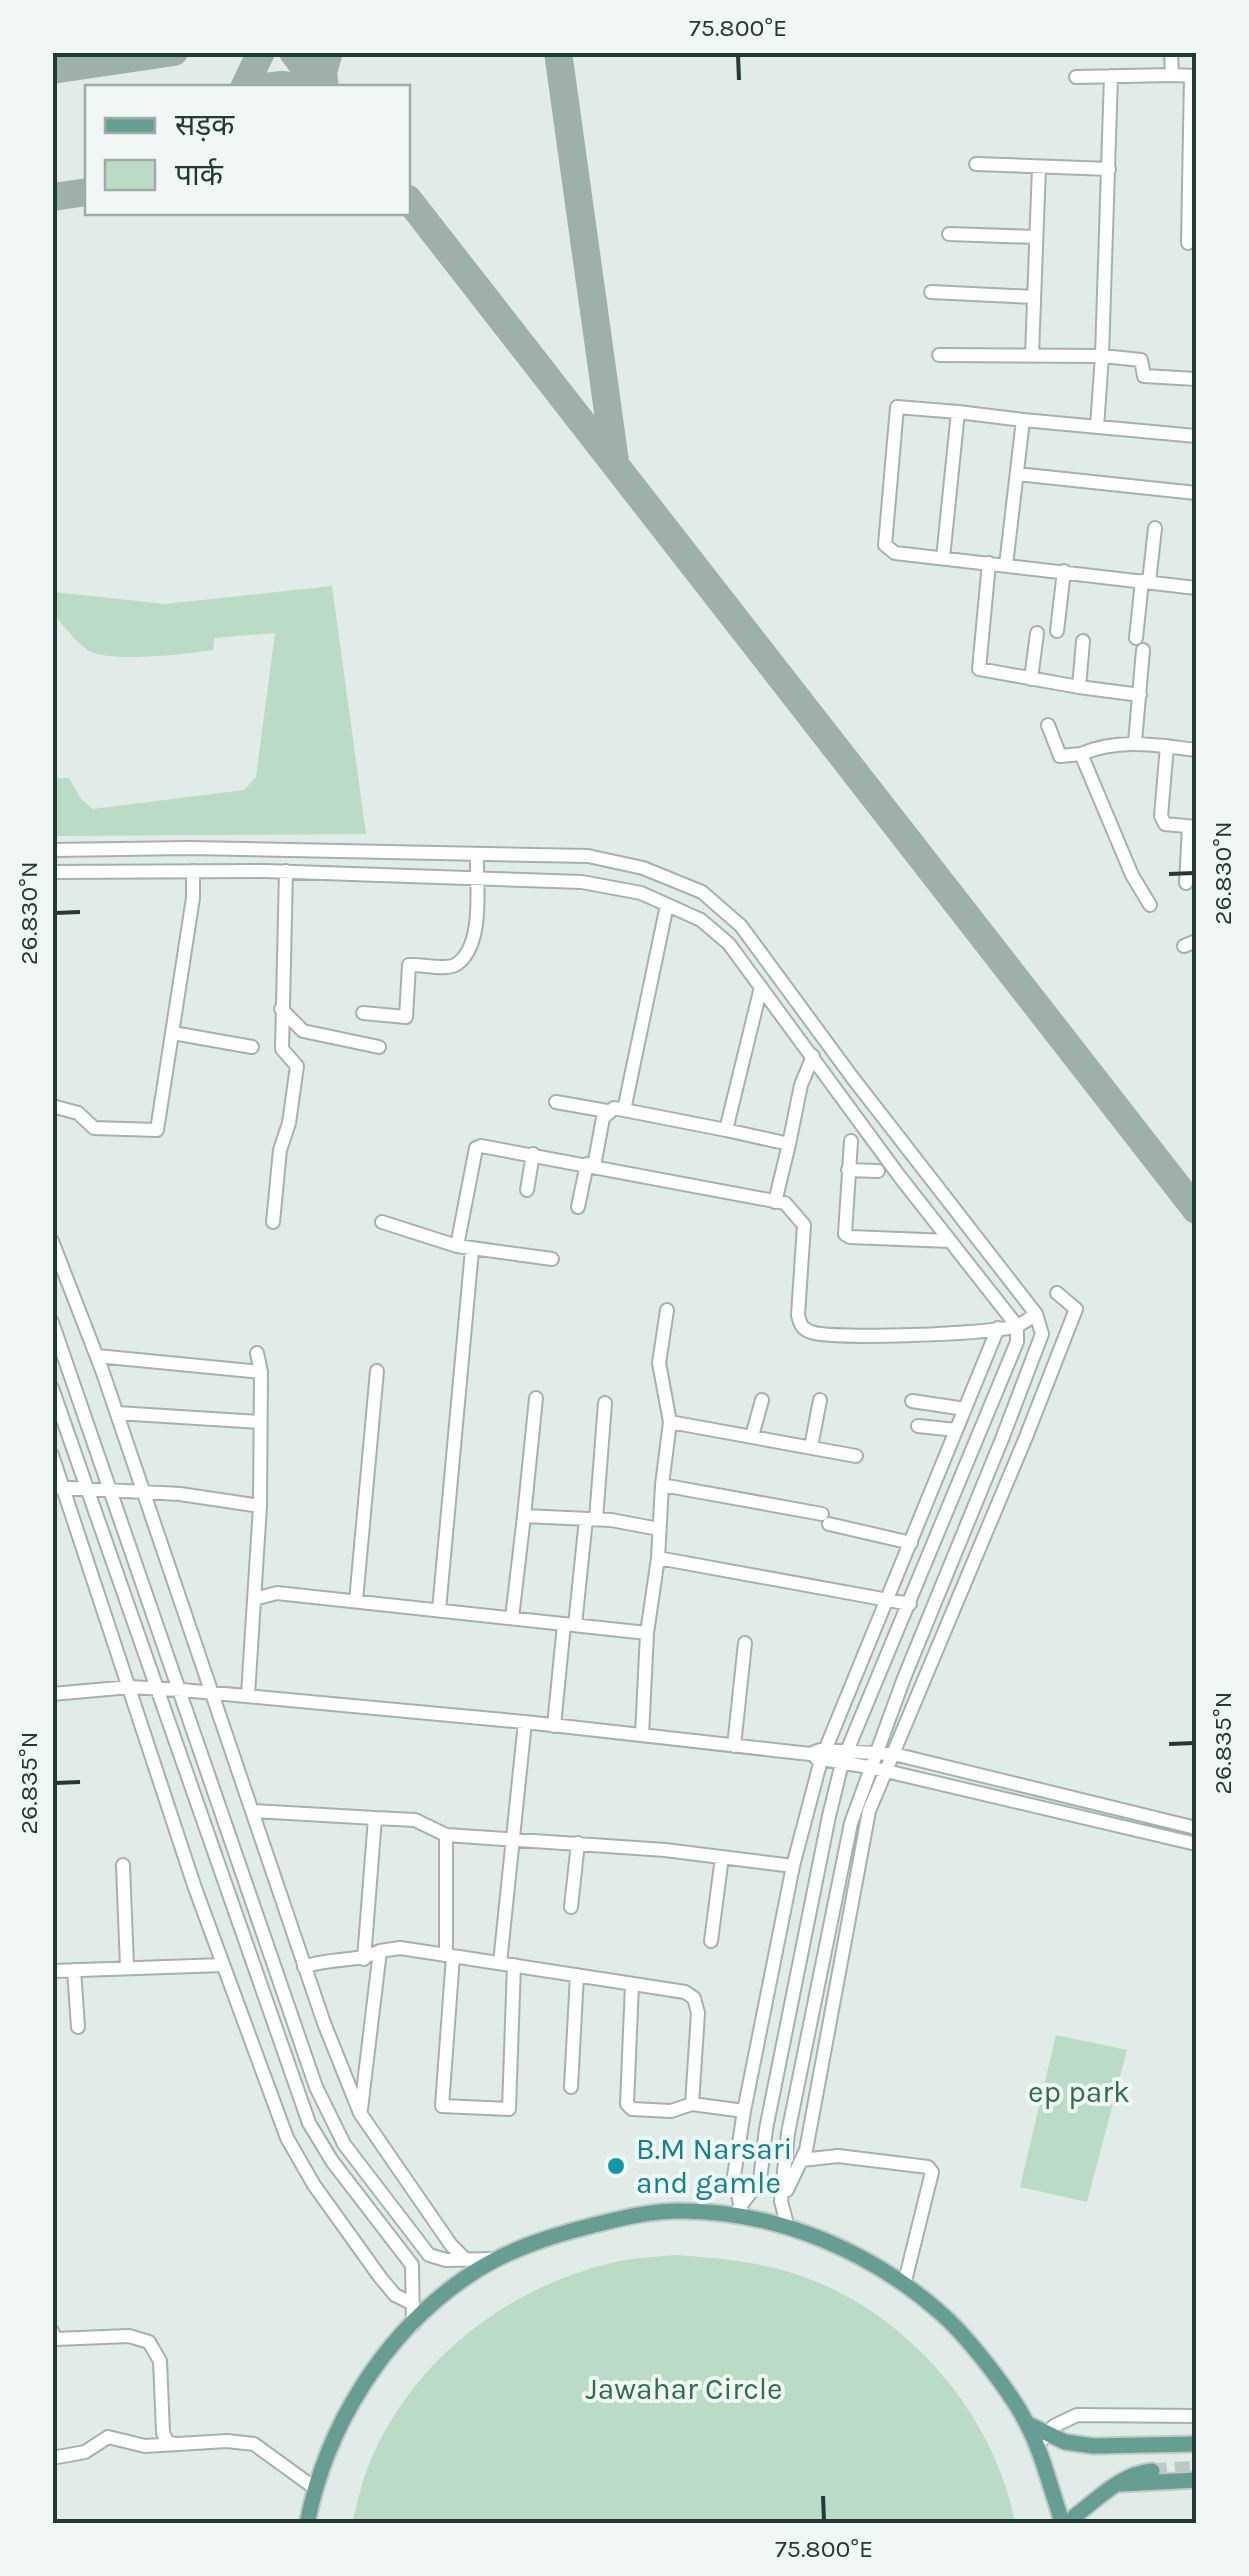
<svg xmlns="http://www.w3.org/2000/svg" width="1249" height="2576" font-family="Karla,'Noto Sans Devanagari',sans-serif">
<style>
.green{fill:#badbc5}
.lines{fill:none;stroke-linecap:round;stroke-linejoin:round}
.taxiway{stroke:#9eb0ac;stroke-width:28}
.major-tunnel{stroke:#bbc8c3;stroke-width:15;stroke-dasharray:15 8;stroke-linecap:butt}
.minor-casing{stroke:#a4b2ae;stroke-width:16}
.major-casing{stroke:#c1c8c6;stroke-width:19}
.minor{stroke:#fff;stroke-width:12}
.major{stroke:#679e94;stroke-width:15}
.ticks{fill:none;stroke:#223a35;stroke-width:4}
.culture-dot{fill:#0f9aa8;stroke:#f1f7f4;stroke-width:4}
.labels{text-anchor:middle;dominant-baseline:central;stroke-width:8;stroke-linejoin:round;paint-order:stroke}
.park-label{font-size:30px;fill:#2e6f4b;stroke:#f1f7f4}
.culture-label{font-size:30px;fill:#0d838f;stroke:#f1f7f4;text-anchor:start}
.neatline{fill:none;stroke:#223a35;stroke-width:4}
.ticks-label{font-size:25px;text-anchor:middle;fill:#223a35}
</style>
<rect width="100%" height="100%" fill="#e1ebe7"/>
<path class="green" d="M332,586L366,834L53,836V778H69L81,799L93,809L244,790L256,777L275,633L214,638L213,650C187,654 104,664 86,649C74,640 63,625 53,614V592L165,604Z
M1056,2035L1127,2050L1087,2202L1020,2187Z
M675,2255C719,2258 762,2262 804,2277C908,2314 995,2415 1015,2523H352C357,2506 360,2488 366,2472C406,2367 500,2291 607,2264C628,2258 653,2257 675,2255Z"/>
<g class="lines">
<path class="taxiway" d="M293,52L320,88
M558,52L615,462
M52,70L174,52
M244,88L261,52
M256,88L282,85L307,88
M325,88L323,72L329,52
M52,197L88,192
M408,199L1196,1210"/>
<path class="major-tunnel" d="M1152,2471L1196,2468"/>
<defs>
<path id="minor" d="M1171,52L1172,75L1196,76
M1111,76L1102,356L1141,360L1144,376L1196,379
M1076,77L1172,75
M976,164L1109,169
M949,234L1036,237
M1188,243L1191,76
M931,292L1034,297
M939,355L1102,356L1097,427
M1032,355L1039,167
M958,412L1023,420L1006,565
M1023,420L1196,436
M1017,474L1196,493
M943,558L958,412L897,407L885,545L895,553L1196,588
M989,563L979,669L1079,687
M1149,582L1155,528
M1057,631L1064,571
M1136,638L1142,581
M1083,641L1079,687L1140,695
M1031,679L1037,633
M1048,725L1060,756L1081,754
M1135,742L1143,650
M1167,746L1161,816L1165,824L1196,827
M52,850L189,848L588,856L643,868L702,892L741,926L852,1077L1036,1314L1042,1334L1002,1439L904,1678L851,1823L788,2133L781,2201L788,2228
M52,872L265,871L582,882L641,893L701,920L729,944L900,1177L1017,1326V1342L842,1763L829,1816L766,2129L760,2180L733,2216
M1186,883L1189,827
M1150,905L1132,875L1081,754C1119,738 1156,745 1196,750
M1184,946L1196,941
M761,987L726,1130L789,1144L801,1085L813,1056
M281,1009L303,1031L379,1047
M363,1013L406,1017L409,965C422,964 447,971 457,964C485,944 476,884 477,855
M173,1033L252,1047
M556,1102L607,1111
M52,1106L78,1113L94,1128L157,1130L193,898V871
M624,1110L667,905
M851,1141L845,1234L850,1237L950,1241
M594,1166L603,1118L614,1108L726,1130
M848,1170L878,1171
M527,1190L533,1154
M775,1202L789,1144
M578,1207L587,1164
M273,1222L280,1150L289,1123L297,1066L282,1049L286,871
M382,1222L457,1246
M52,1241L102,1370L324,2023L360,2113L451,2245L466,2260
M552,1259L457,1246L476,1148L481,1146L785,1203L804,1225L798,1315C800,1324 802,1329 811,1332C832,1340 993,1334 1016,1326C1023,1324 1030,1318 1036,1314
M52,1322L316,2087L344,2144L429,2255L446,2260L493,2259
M97,1356L261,1372
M52,1388L309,2123L332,2161L412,2265L413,2325
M912,1401L965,1409
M117,1413L260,1422
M670,1422L856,1456
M918,1426L956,1430
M752,1436L762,1400
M811,1447L820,1400
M52,1455L195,1888L287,2138L314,2185L380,2277L395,2295L413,2304
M662,1485L670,1422L659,1363L667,1310
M52,1487L180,1494L260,1506
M524,1516L536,1398
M596,1519L605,1403
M829,1524L911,1543
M658,1558L662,1485L822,1514
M254,1599L277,1593L647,1633L642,1735
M356,1601L377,1371
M439,1610L472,1250
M512,1618L524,1516L611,1520L659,1529
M575,1625L586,1519
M647,1633L658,1558L910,1604
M52,1694L130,1687L182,1690L525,1722L810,1754L820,1750L894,1754L1196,1828
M248,1695L260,1506L261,1372L257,1353
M554,1726L564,1624
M734,1746L745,1643
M816,1758L869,1767L1196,1844
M253,1811L375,1818
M446,1835L665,1850L793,1866
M123,1865L127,1967
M571,1907L578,1843
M711,1941L722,1857
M446,1955L685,1992L694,1998L698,2013L692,2104L744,2111
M453,1956L442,2106L509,2109L514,1965
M364,1959L375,1818L415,1820L446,1835V1955L400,1948L380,1951
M500,1963L525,1722
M304,1967C330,1957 356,1963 380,1951L361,2109
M74,1970L78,2027
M52,1971L223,1965
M632,1984L627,2104L632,2109L671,2111L692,2104
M571,2087L577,1975
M802,2160L838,2156L928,2167L932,2172L904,2285
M787,2190L806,2150L869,1811L1026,1437L1076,1309L1057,1293
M741,2208L734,2176L744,2111L793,1866L821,1760L998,1328
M52,2331L55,2339L129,2336L149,2342L160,2361L163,2433L167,2441L174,2444
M1043,2439L1054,2426L1077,2415L1196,2416
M52,2458L85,2452L108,2437L145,2446L227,2441L254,2444L316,2489"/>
<path id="major" d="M1028,2424L1065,2442L1093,2446L1196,2444
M1121,2484L1196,2480
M307,2524C326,2426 385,2332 468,2276C506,2250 550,2236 594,2225C622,2218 653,2210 683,2211C780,2212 873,2252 944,2316C970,2340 1011,2392 1027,2424C1043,2454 1051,2491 1063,2524
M1073,2524L1075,2516C1099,2498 1121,2474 1152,2471"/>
</defs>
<use href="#minor" class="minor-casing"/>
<use href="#major" class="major-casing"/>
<use href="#minor" class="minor"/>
<use href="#major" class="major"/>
</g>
<path class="ticks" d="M738,55L739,80M1169,874L1194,873M55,913L80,912M1169,1744L1194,1743M55,1783L80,1782M823,2496L824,2521"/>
<circle class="culture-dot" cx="616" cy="2166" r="10"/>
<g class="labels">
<g class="park-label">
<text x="1079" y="2092">ep park</text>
<text x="684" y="2389">Jawahar Circle</text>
</g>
<g class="culture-label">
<text x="636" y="2149">B.M Narsari<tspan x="636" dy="34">and gamle</tspan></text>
</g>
</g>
<rect width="1249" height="2576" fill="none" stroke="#f1f7f4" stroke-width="110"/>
<rect x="85" y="85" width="325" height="130" fill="#f1f7f4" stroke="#9eaba8" stroke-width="2.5"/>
<rect x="105" y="118" width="50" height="15" fill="#679e94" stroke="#9eaba8" stroke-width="2.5"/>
<text x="175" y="135" font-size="30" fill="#223a35">सड़क</text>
<rect x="105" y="160" width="50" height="30" fill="#badbc5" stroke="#9eaba8" stroke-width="2.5"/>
<text x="175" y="185" font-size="30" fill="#223a35">पार्क</text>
<rect x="55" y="55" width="1139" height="2466" class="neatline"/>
<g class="ticks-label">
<text x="738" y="36">75.800°E</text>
<text transform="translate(1222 873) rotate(-90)" y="9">26.830°N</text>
<text transform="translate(28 913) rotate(-90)" y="9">26.830°N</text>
<text transform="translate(1222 1743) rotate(-90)" y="9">26.835°N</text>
<text transform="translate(28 1783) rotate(-90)" y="9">26.835°N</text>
<text x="824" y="2557">75.800°E</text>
</g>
</svg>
